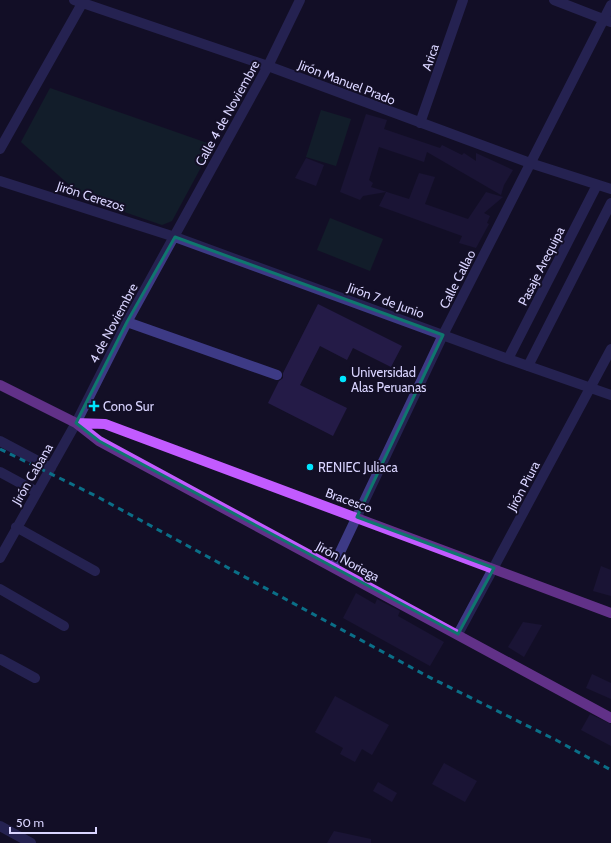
<svg xmlns="http://www.w3.org/2000/svg" width="611" height="843" font-family="Cabin,sans-serif">
<style>
.green{fill:#12302f}
.building{fill:#241b47}
.lines{fill:none;stroke-linecap:round;stroke-linejoin:round}
.minor{stroke:#3d3a85;stroke-width:10}
.major{stroke:#c25bff;stroke-width:10}
.rail{stroke:#00e5ff;stroke-width:3;stroke-dasharray:6 5;stroke-linecap:butt}
.marked{fill:none;stroke:#0f766e;stroke-width:3;stroke-linejoin:round}
.poi-dot{fill:#00e5ff;stroke:#130f26;stroke-width:1.5}
.labels{text-anchor:middle;dominant-baseline:central;stroke-width:4;stroke-linejoin:round;paint-order:stroke}
.street-label{font-size:13px;fill:#d9d4ff;stroke:#130f26}
.poi-label{font-size:13px;fill:#d9d4ff;stroke:#130f26;text-anchor:start}
</style>
<rect width="100%" height="100%" fill="#130f26"/>
<path class="green" d="M50,88L213,145L172,221L162,225L84,198L21,142Z
M321,110L351,119L336,166L306,157Z
M330,218L383,239L370,271L317,250Z"/>
<path class="building" d="M366,114L387,120L384,129L440,148L442,145L462,155L464,153L476,161V153L513,170L504,185L501,195L427,152L424,162L379,147L369,180L373,183L371,187L409,199L419,173L435,177L425,204L468,219L486,192L503,197L484,213L490,216L487,223L489,224L476,248L459,243L462,236L379,206L386,192L363,196L360,200L340,192Z
M306,158L324,165L316,186L295,178Z
M318,304L402,346L391,367L353,348L347,360L320,346L300,385L347,408L333,436L268,403L279,381L283,378V373Z
M601,566L611,570V596L593,591Z
M356,593L375,604L377,599L400,611L398,616L444,642L430,666L343,618Z
M523,622L542,625L524,657L508,647Z
M592,674L611,683V699L586,688Z
M335,696L389,725L372,755L362,749L355,762L340,754L343,748L315,732Z
M590,714L611,724V746L581,730Z
M444,763L477,781L465,802L432,784Z
M378,782L397,793L392,802L373,791Z
M334,831L371,839V843H327Z"/>
<g class="lines">
<path class="minor" d="M74,0L268,66L530,163L611,189
M554,0L611,22
M420,123L463,0
M0,149L84,0
M0,181L175,237L508,359L611,395
M127,322L277,375
M508,359L597,185
M528,366L611,203
M0,441L51,468
M0,472L37,492
M16,527L95,571
M0,558L76,423L127,322L268,66L300,0
M333,567L443,335L611,5
M0,589L64,626
M458,634L611,349
M0,659L35,678
M0,826L31,843"/>
<path class="major" d="M0,385L76,423L99,441L611,718
M76,423L105,424L611,613"/>
<path class="rail" d="M0,449L96,496L427,676L556,740L611,770"/>
</g>
<path d="M0 0H611V843H0ZM175,237L443,335L357,517L494,568L458,634L99,441L76,423L127,322Z" fill="#130f26" fill-opacity=".55" fill-rule="evenodd"/>
<path class="marked" d="M175,237L443,335L357,517L494,568L458,634L99,441L76,423L127,322Z"/>
<g class="poi-dot">
<circle cx="343" cy="379" r="4"/>
<path d="M92 400h4v4h4v4h-4v4h-4v-4h-4v-4h4z"/>
<circle cx="310" cy="467" r="4"/>
</g>
<g class="labels">
<g class="street-label">
<text transform="translate(430 57) rotate(-71)">Arica</text>
<text transform="translate(347 82) rotate(21)">Jirón Manuel Prado</text>
<text transform="translate(227 113) rotate(-61)">Calle 4 de Noviembre</text>
<text transform="translate(91 196) rotate(18)">Jirón Cerezos</text>
<text transform="translate(541 266) rotate(-63)">Pasaje Arequipa</text>
<text transform="translate(457 279) rotate(-63)">Calle Callao</text>
<text transform="translate(386 300) rotate(20)">Jirón 7 de Junio</text>
<text transform="translate(113 323) rotate(-62)">4 de Noviembre</text>
<text transform="translate(32 474) rotate(-60)">Jirón Cabana</text>
<text transform="translate(523 486) rotate(-62)">Jirón Piura</text>
<text transform="translate(349 500) rotate(20)">Bracesco</text>
<text transform="translate(348 561) rotate(28)">Jirón Noriega</text>
</g>
<g class="poi-label">
<text x="351" y="372">Universidad<tspan x="351" dy="15">Alas Peruanas</tspan></text>
<text x="103" y="406">Cono Sur</text>
<text x="318" y="467">RENIEC Juliaca</text>
</g>
</g>
<path d="M10 827v6h86v-6" fill="none" stroke="#d9d4ff" stroke-width="2"/>
<text x="16" y="827" font-size="12" fill="#d9d4ff" stroke="#130f26" stroke-width="3" paint-order="stroke">50 m</text>
</svg>
